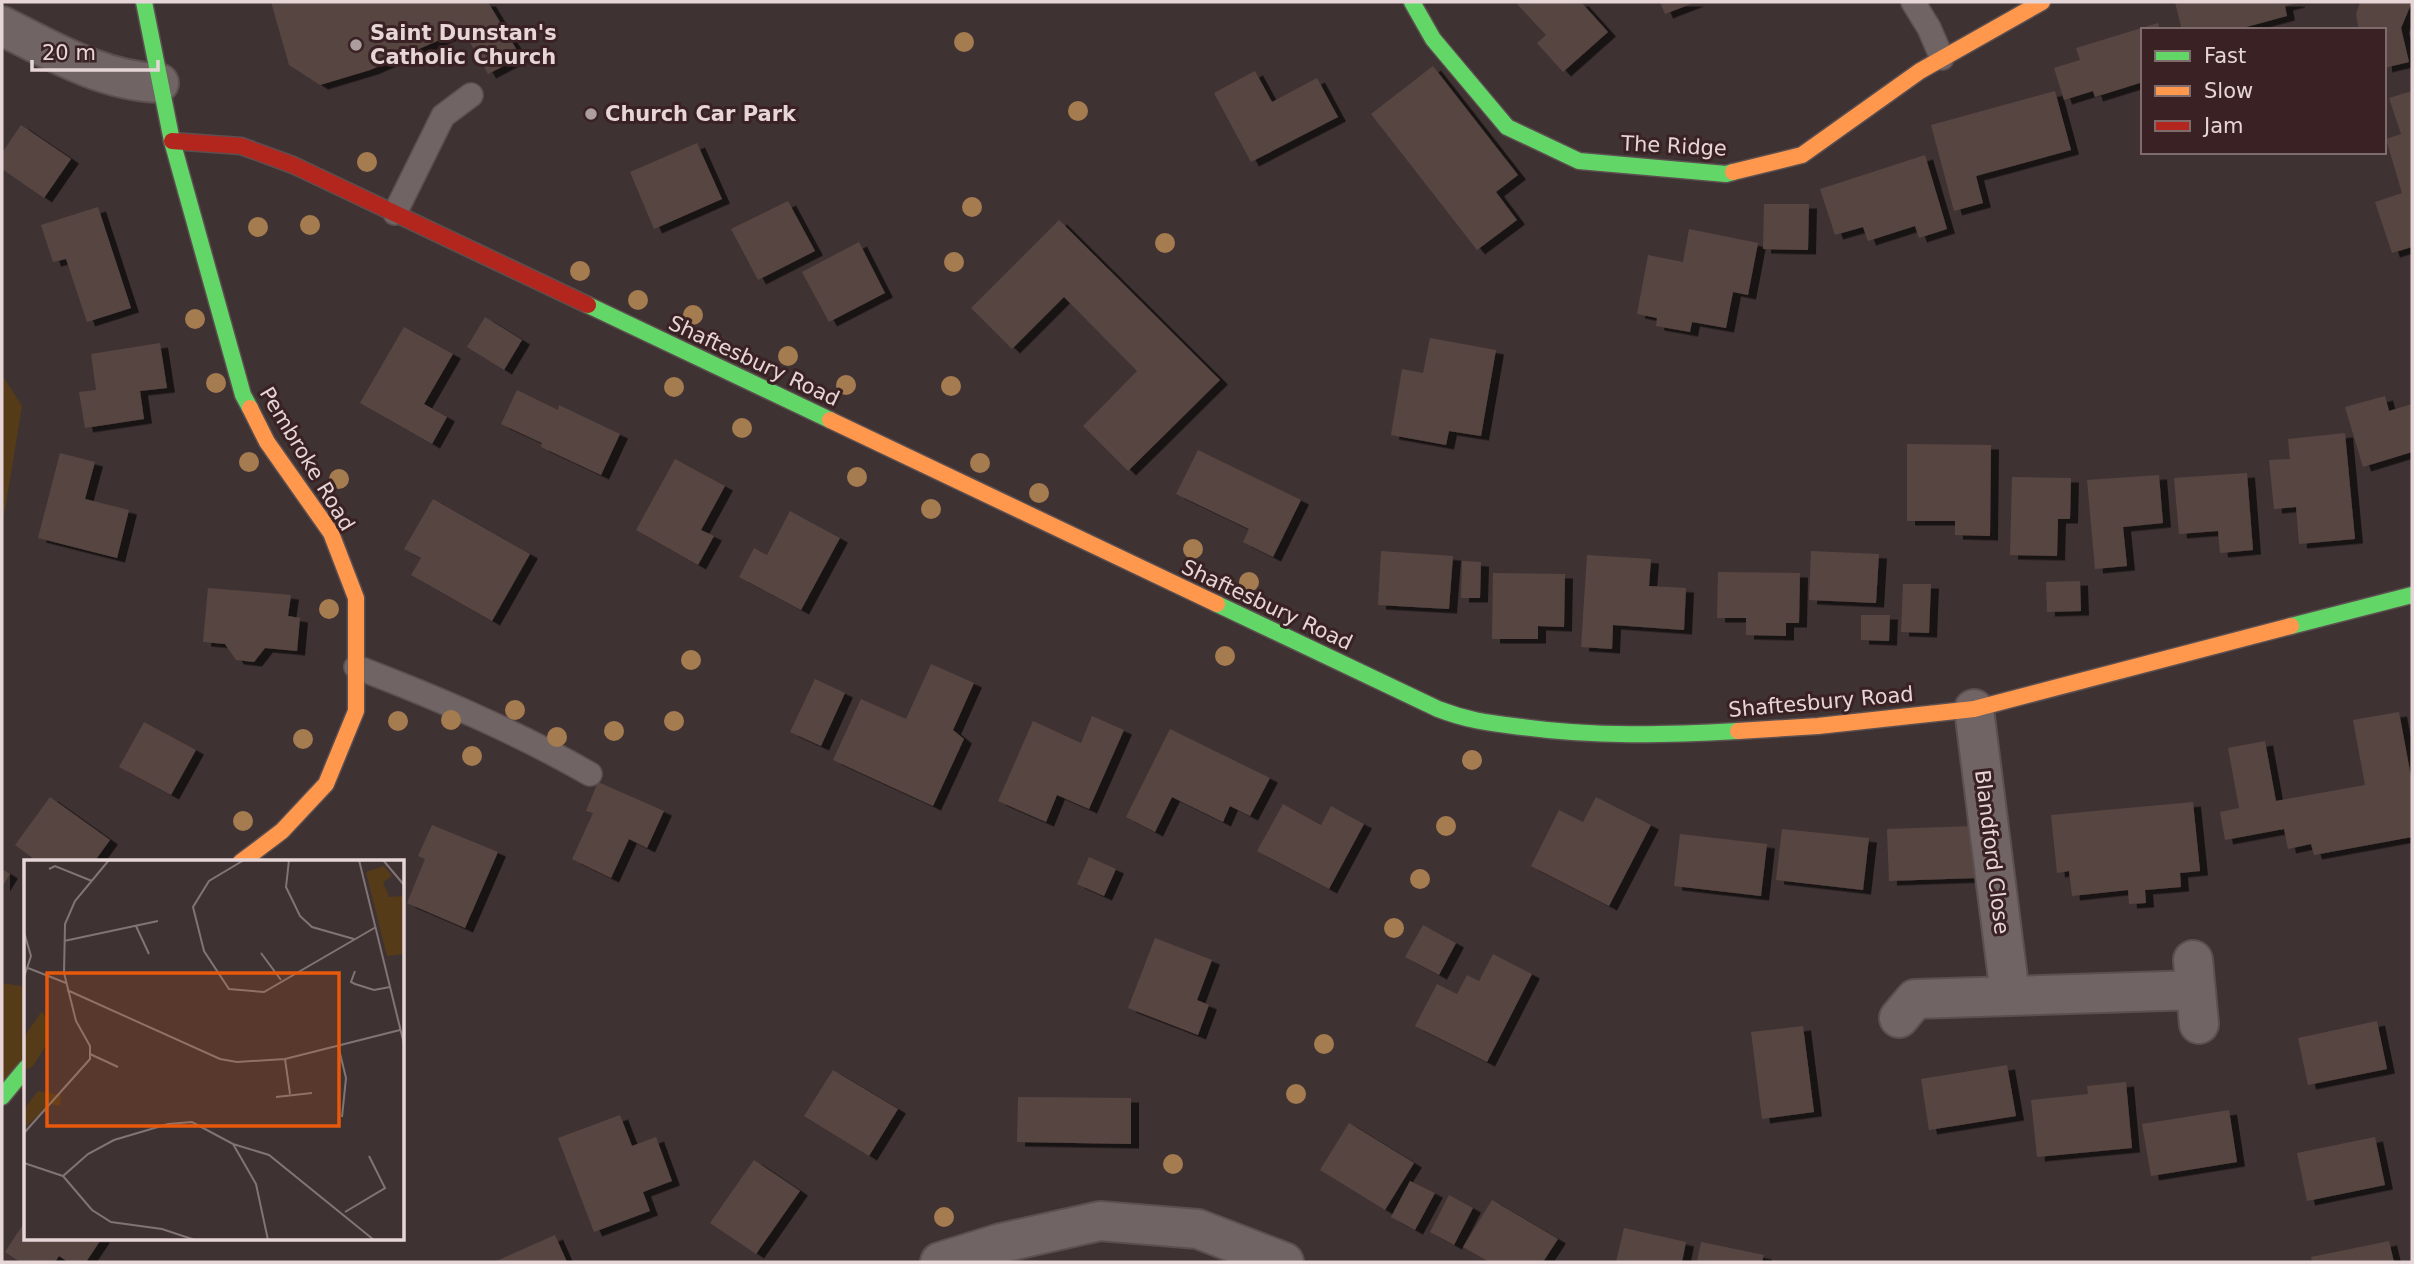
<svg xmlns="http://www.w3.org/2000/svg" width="2414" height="1264" font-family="'DejaVu Sans',sans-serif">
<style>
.green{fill:#563b19}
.building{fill:#574541;filter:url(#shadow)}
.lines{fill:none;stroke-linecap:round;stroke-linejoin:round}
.lane-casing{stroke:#5c4f50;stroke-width:26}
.street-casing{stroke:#5c4f50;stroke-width:42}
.fast-casing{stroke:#5c4f50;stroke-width:19}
.slow-casing{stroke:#5c4f50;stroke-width:19}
.jam-casing{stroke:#5c4f50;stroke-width:19}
.lane{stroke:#706465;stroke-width:23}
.street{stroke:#706465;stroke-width:38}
.fast{stroke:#63d668;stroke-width:16}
.slow{stroke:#ff974d;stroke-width:16}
.jam{stroke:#b3261e;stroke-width:16}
.tree{fill:#a57b50}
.poi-dot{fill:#ac9d9e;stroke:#3a2224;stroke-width:2.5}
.labels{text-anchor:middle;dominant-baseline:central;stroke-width:6;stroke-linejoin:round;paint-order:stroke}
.poi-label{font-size:21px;font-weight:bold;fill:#e7d6d7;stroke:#3a2224;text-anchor:start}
.street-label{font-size:21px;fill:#e7d6d7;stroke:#3a2224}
.inset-road{fill:none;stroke:#827475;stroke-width:2}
.view{fill:#e8590c;fill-opacity:0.15;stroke:#e8590c;stroke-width:3.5}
.inset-edge{fill:none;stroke:#e7d6d7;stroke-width:3.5}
</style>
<defs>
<filter id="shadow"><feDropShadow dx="8" dy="4.5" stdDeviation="0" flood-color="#0009"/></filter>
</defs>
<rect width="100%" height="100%" fill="#3f3233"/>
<path class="green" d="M2,375L22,406L2,528Z
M2,983L26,987V1086L2,1103Z"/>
<path class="building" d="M271,2H488L521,57L488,74L463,30L370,70L320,85L289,65Z
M1520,2H1581L1608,32L1563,72L1537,43L1546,35L1517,4Z
M1660,2H1696L1665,14Z
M2175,2H2297V3L2285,6L2287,16L2235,30H2182Z
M2360,2H2412L2401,28L2409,62L2384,68V30H2359L2356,14Z
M2158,23L2160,30H2143V82L2095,97L2093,91L2064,100L2054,68L2080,60L2076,48Z
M1433,66L1518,175L1496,192L1517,220L1477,250L1371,114Z
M1255,71L1272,102L1317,78L1338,117L1251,162L1214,93Z
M2055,91L2071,150L1976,176L1983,203L1954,211L1931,125Z
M2412,91V247L2392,253L2375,202L2402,193L2386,139L2401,134L2389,98Z
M21,125L71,159L44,198L2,169V153Z
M697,143L722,199L654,229L630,172Z
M1925,155L1947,229L1919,238L1915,226L1868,241L1863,227L1835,235L1820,189Z
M788,201L815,251L758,280L731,229Z
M1764,204H1809L1808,250L1763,249Z
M98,207L131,308L87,322L66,259L53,262L41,225Z
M1059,220L1220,380L1128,471L1083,426L1137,371L1064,297L1012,349L971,308Z
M1689,229L1758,243L1748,295L1733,292L1726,328L1692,322L1690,332L1656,326L1657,318L1637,314L1648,255L1683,262Z
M859,242L885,293L829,322L802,272Z
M485,317L522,340L504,370L467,347Z
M404,327L453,354L424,404L447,417L432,444L360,403Z
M1430,338L1496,350L1481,436L1449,431L1446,445L1391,435L1402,369L1423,373Z
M160,343L167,388L140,391L144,419L85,428L79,392L96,390L91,354Z
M517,390L558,410L559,405L620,434L601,475L541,447L542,443L501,424Z
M2385,396L2389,411L2412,404V452L2363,467L2345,407Z
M2345,433L2355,539L2299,544L2296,507L2274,509L2269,460L2290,459L2288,439Z
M1907,444L1991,445L1990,536L1955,535V521H1907Z
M1198,450L1301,500L1273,557L1243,542L1249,529L1176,494Z
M60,453L95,462L85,499L129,510L117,558L38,538Z
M675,459L725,486L701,530L714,536L698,565L636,530Z
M2247,473L2253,550L2220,553L2218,531L2179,534L2174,478Z
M2159,475L2163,523L2123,527L2127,566L2095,569L2087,480Z
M2012,477L2071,478L2070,519H2058L2057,556L2010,555Z
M433,499L530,554L492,621L411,575L421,558L404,549Z
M790,511L840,538L801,610L739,577L754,548L767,555Z
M1381,551L1453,556L1449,609L1378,605Z
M1811,551L1879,554L1876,603L1809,600Z
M1587,555L1651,559L1649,586L1686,588L1684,630L1613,625L1612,649L1581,647Z
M1462,561L1481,562L1480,598H1461Z
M1718,572L1800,573L1799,623H1786V636L1746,635V618H1717Z
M1493,573L1565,574L1564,627L1538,626V639H1492Z
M2080,581L2081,611L2047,612L2046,582Z
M1903,584H1931L1929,633L1901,632Z
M208,588L291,595L288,616L300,618L297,651L265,648L254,662L236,660L225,644L203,642Z
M1861,615H1890L1889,641L1861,640Z
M931,664L974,683L953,730L964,739L933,806L833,760L861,699L906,719Z
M815,679L845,693L821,746L790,732Z
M2399,712L2412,782V837L2314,855L2311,844L2288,849L2284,829L2225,840L2220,812L2239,808L2228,748L2265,741L2276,801L2365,785L2353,720Z
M1092,716L1124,730L1089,809L1057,795L1046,822L998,801L1033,721L1081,743Z
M144,722L196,750L171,795L119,767Z
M1170,729L1270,778L1250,816L1230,806L1223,822L1172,797L1155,832L1126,817Z
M598,782L664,811L647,848L629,839L611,878L572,859L593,813L586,811Z
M50,797L110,840L94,862H38L15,845Z
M1596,797L1651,825L1609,906L1531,866L1559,810L1583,822Z
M2193,802L2200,871L2180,873L2181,887L2145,890L2146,903L2129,904L2128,890L2072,896L2069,871L2057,873L2051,815Z
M1283,804L1321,825L1331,806L1364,824L1329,889L1257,851Z
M432,825L498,852L465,928L407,903L425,859L418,856Z
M1975,826L1977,878L1889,881L1887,829Z
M1782,829L1869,838L1863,890L1776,880Z
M1680,834L1767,844L1761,896L1674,886Z
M1089,857L1116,869L1104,896L1077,884Z
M2,869L10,874L2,887Z
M1423,925L1456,943L1439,975L1405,957Z
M1155,938L1212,960L1197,1000L1209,1005L1198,1035L1128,1008Z
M1493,954L1532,974L1487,1062L1415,1026L1437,984L1457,994L1467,975L1479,981Z
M2377,1021L2387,1069L2308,1085L2298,1038Z
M1803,1026L1814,1112L1762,1119L1751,1032Z
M2007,1065L2016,1116L1929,1130L1921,1079Z
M833,1070L898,1109L869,1156L804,1116Z
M2126,1082L2132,1148L2037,1157L2031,1100L2088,1094L2087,1086Z
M1018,1097L1131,1098V1144L1017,1142Z
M2229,1110L2237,1162L2151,1176L2142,1124Z
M620,1115L632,1146L656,1137L672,1181L643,1192L650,1211L594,1232L558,1138Z
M1349,1123L1414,1163L1385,1210L1320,1170Z
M2375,1137L2385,1185L2307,1201L2297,1153Z
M754,1160L800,1191L756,1254L710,1223Z
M1410,1181L1435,1193L1415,1230L1391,1217Z
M1449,1195L1473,1208L1454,1245L1430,1232Z
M1492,1200L1558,1239L1543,1262H1489L1463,1247Z
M26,1220V1238H102L86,1262H68L59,1256L55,1262H20L5,1252Z
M1624,1228L1686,1242L1682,1262H1616Z
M555,1235L567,1262H494Z
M2389,1241L2394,1262H2312L2311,1257Z
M1701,1242L1764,1255L1762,1262H1697Z"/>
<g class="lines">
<defs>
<path id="lane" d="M1913,2L1929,28L1942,58
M395,213L443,116L471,95
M356,667C437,698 515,731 590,774"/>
<path id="street" d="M2,26C52,51 102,81 159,83
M1974,709L2010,995
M2193,960L2199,1024
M1899,1018L1915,999L2196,990
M940,1262L1001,1243L1100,1221L1198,1229L1284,1262"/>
<path id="fast" d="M144,2L172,141L243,395L250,408
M1412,2L1433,39L1507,127L1579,161L1726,174L1733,172
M588,305L830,420
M1217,604L1438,709C1469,721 1490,723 1522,727C1594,737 1666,735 1738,731
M2291,626L2412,595
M2,1097L26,1068"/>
<path id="slow" d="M1733,172L1802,155L1920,71L2042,2
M830,420L1217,604
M1738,731L1818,726L1974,709L2291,626
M241,862L282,831L326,784L356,711V598L331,533L267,442L250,408"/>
<path id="jam" d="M172,141L241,146L293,165L588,305"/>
</defs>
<use href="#lane" class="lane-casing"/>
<use href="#street" class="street-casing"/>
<use href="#fast" class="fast-casing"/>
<use href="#slow" class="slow-casing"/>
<use href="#jam" class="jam-casing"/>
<use href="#lane" class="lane"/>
<use href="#street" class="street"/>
<use href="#fast" class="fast"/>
<use href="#slow" class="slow"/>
<use href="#jam" class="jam"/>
</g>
<g class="tree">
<circle cx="964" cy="42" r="10"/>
<circle cx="1078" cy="111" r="10"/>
<circle cx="367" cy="162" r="10"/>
<circle cx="972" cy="207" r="10"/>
<circle cx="310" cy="225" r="10"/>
<circle cx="258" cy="227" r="10"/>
<circle cx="1165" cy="243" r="10"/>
<circle cx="954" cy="262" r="10"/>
<circle cx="580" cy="271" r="10"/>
<circle cx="638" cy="300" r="10"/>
<circle cx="693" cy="315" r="10"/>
<circle cx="195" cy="319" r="10"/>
<circle cx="788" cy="356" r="10"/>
<circle cx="216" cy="383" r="10"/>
<circle cx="846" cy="385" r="10"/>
<circle cx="951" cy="386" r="10"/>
<circle cx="674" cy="387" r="10"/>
<circle cx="742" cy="428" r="10"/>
<circle cx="249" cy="462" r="10"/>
<circle cx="980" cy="463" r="10"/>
<circle cx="857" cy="477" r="10"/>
<circle cx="339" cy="479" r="10"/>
<circle cx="1039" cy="493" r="10"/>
<circle cx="931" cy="509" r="10"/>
<circle cx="1193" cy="549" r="10"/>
<circle cx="1249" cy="582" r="10"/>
<circle cx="329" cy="609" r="10"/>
<circle cx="1225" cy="656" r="10"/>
<circle cx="691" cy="660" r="10"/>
<circle cx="515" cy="710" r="10"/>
<circle cx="451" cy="720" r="10"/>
<circle cx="398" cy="721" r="10"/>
<circle cx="674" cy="721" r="10"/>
<circle cx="614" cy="731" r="10"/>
<circle cx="557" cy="737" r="10"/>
<circle cx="303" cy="739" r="10"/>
<circle cx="472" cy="756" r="10"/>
<circle cx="1472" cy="760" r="10"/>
<circle cx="243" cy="821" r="10"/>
<circle cx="1446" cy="826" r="10"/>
<circle cx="1420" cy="879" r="10"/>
<circle cx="1394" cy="928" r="10"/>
<circle cx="1324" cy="1044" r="10"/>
<circle cx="1296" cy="1094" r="10"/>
<circle cx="1173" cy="1164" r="10"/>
<circle cx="944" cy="1217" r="10"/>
</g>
<g class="poi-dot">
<circle cx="356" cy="45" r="7"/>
<circle cx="591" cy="114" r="7"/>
</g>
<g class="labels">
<g class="poi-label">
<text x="370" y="33">Saint Dunstan's<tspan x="370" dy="24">Catholic Church</tspan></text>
<text x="605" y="114">Church Car Park</text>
</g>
<g class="street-label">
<text transform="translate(1674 146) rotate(3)">The Ridge</text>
<text transform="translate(754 361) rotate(25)">Shaftesbury Road</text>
<text transform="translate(307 459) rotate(59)">Pembroke Road</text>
<text transform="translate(1267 605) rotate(25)">Shaftesbury Road</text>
<text transform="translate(1821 702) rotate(-5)">Shaftesbury Road</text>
<text transform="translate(1992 852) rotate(83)">Blandford Close</text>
</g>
</g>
<g transform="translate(24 860)">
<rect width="380" height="380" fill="#3f3233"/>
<path d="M360,6L368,16L359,22L365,37L380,36V94L363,96L342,12ZM18,151L25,163L21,187L9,206L0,211V177ZM14,231L37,235L36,246L27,244L0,268V249Z" fill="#563b19"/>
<path class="inset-road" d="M220,0L185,21L169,47L180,91L205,129L240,132L352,67M265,0L262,27L276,56L288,67L330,79M335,0L380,184M359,0L380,25M25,9L31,6L68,21M112,66L125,94M0,72L7,96L0,117M40,81L134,61M237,93L257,120M4,108L42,123M331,111L327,122L331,124L350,130L366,127M43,130L196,199L213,202L261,199L376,170M314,185L322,218L318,257M66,194L94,207M261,199L266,234M252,237L288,233M0,273L66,199V186L52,161L40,113L41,64L51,41L85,0M209,284L232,324L244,380M0,303L39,316L64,294L90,280L144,264L168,262L209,284L245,295L350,380M39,316L68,350L87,362L138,369L171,380M321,352L361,328L345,296"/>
<path class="view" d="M23,113H315V266H23Z"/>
<rect width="380" height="380" class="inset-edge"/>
</g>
<rect width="2414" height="1264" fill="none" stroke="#e7d6d7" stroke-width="7"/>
<rect x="2141" y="28" width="245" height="126" fill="#3a2224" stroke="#7f6a6c" stroke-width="2"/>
<rect x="2155" y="51" width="35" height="10" fill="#63d668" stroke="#7f6a6c" stroke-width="2"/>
<text x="2204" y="63" font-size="21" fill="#e7d6d7">Fast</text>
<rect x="2155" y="86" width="35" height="10" fill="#ff974d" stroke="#7f6a6c" stroke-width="2"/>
<text x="2204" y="98" font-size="21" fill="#e7d6d7">Slow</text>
<rect x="2155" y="121" width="35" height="10" fill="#b3261e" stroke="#7f6a6c" stroke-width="2"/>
<text x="2204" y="133" font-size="21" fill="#e7d6d7">Jam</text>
<path d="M32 60v10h126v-10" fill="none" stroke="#e7d6d7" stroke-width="3.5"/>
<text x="42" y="60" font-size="21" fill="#e7d6d7" stroke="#3a2224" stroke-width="5" paint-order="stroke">20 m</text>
</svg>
